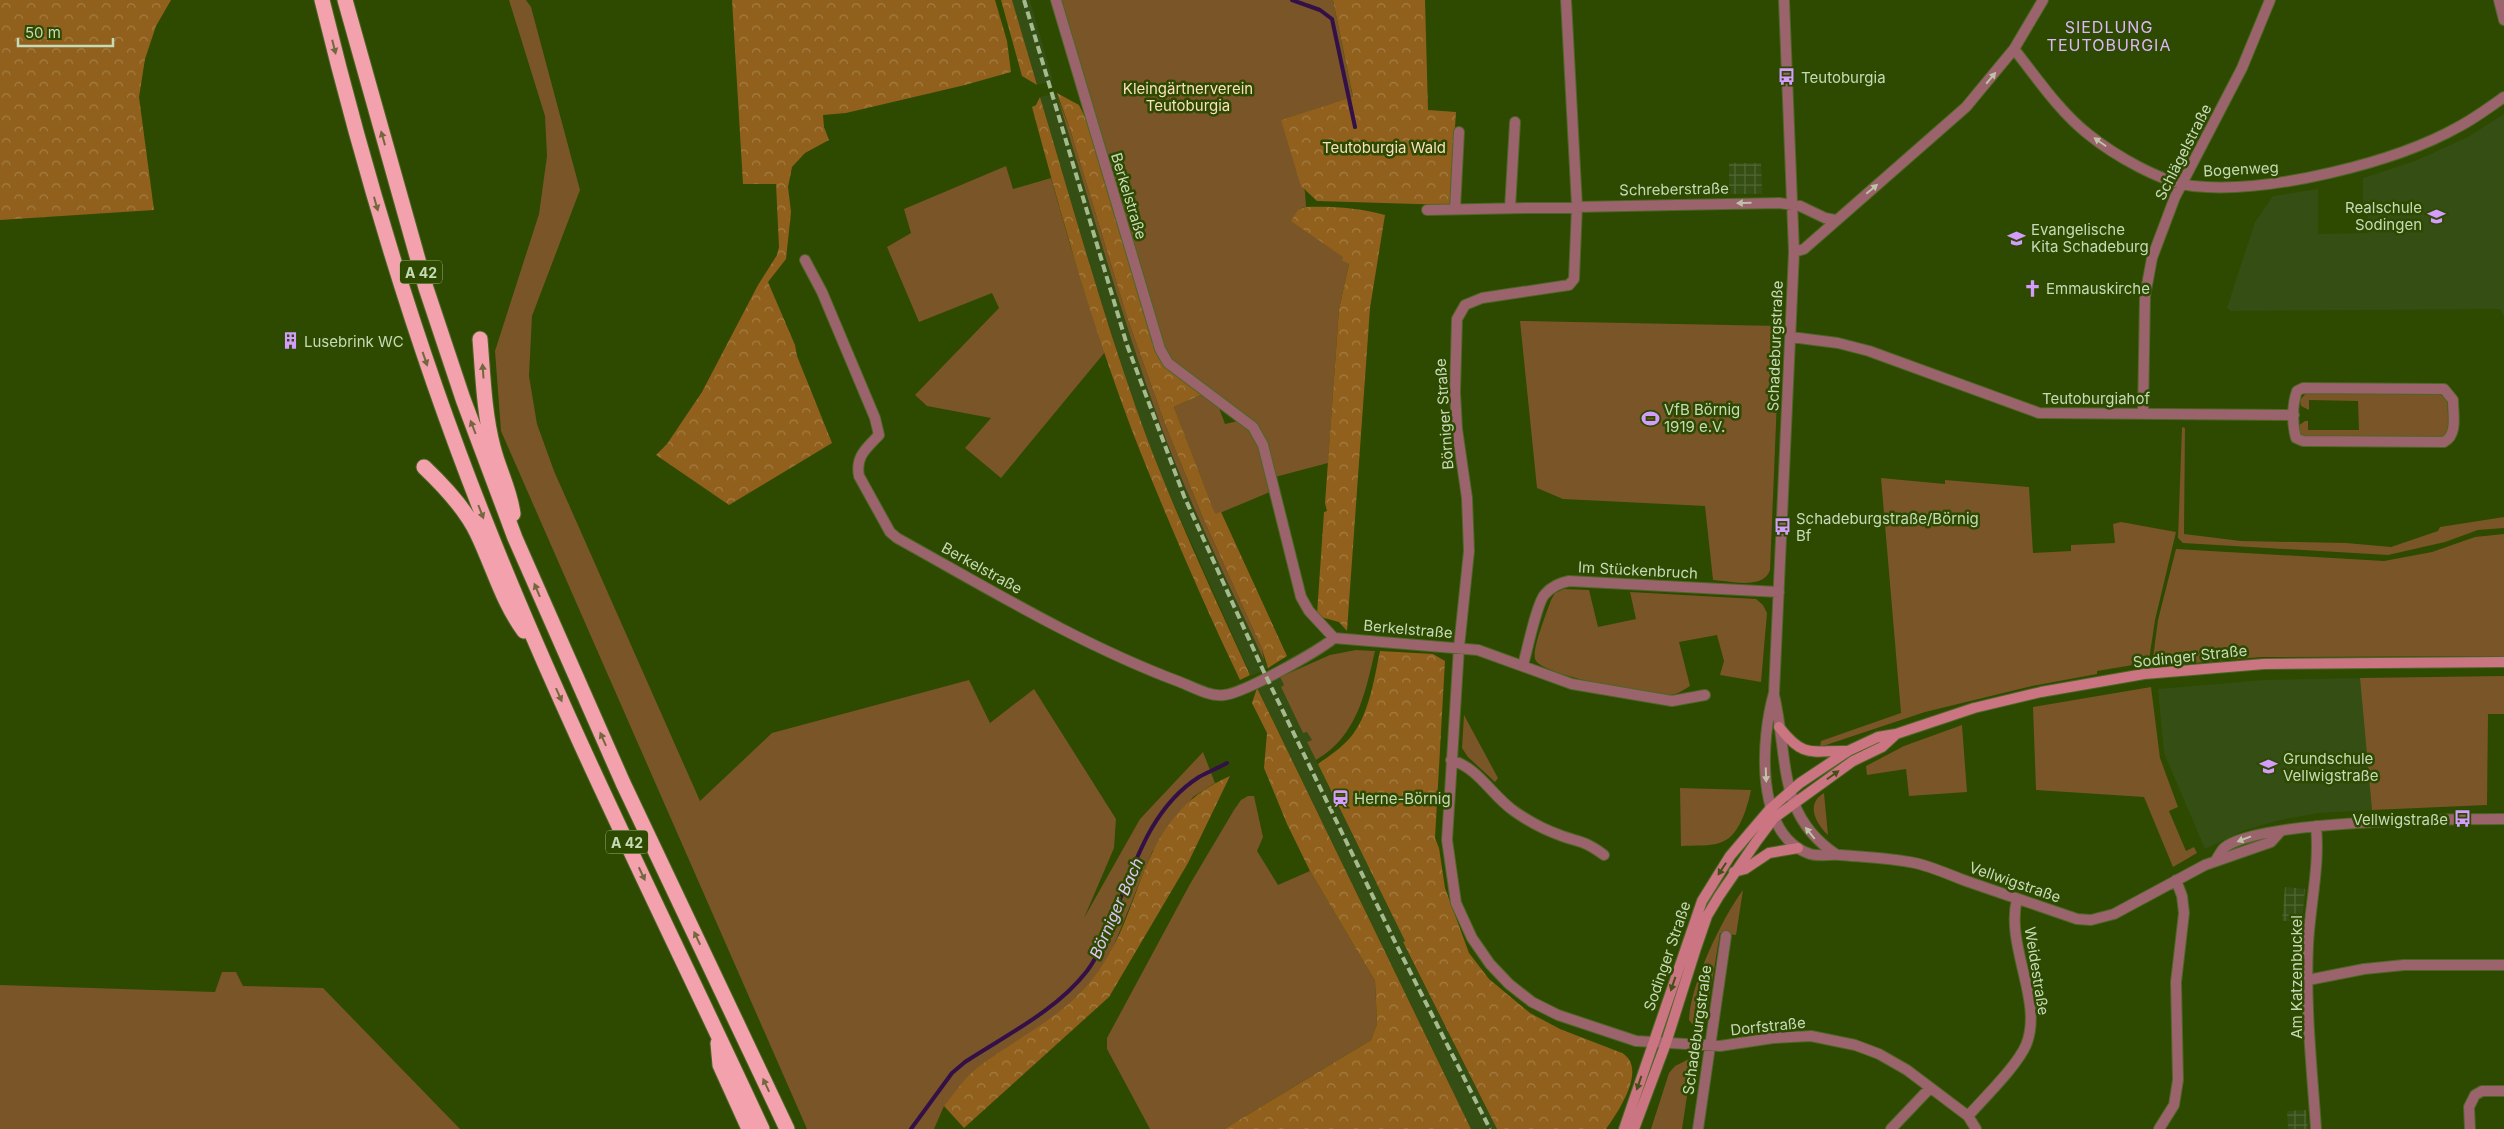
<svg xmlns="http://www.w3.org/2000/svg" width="2504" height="1129" font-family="Inter,sans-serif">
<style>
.built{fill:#354e14}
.industrial{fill:url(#industrial-grid)}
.green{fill:#795528}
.forest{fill:url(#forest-crowns)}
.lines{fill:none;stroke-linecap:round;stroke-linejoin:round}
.stream{stroke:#341049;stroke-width:4}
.minor-casing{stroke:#4c6725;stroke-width:12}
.secondary-casing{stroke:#4c6725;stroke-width:12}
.motorway-casing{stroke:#4c6725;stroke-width:17}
.minor{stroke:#9b636b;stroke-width:10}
.secondary{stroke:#cb7482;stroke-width:10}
.motorway{stroke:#f3a1ad;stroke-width:15}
.rail{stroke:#a5ba8f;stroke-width:4;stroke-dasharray:8 4;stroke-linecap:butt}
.oneway{fill:#72683d}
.oneway2{fill:#bec2a8}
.oneway3{fill:#455014}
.labels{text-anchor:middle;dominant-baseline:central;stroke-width:5;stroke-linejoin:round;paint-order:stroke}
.shield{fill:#2d4a00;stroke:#99af80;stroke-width:1}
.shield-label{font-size:14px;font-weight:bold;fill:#c7dab7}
.poi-label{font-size:15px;fill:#c7dab7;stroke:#2d4a00;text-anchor:start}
.park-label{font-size:15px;fill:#fcdfbf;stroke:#2d4a00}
.street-label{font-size:15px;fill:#c7dab7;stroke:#2d4a00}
.neighbourhood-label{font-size:16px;letter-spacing:1px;fill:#deb7fa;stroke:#2d4a00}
.water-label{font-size:16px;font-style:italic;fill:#e2c4f9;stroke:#2d4a00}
</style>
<defs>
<pattern id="industrial-grid" width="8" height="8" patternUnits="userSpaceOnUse" patternTransform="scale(1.25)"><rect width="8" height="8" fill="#354e14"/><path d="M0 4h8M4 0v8" fill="none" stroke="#516734"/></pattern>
<pattern id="forest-crowns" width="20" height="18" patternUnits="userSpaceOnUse" patternTransform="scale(1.25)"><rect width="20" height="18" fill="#91601c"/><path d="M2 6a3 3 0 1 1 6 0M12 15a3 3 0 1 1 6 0" fill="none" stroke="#a47e45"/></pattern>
</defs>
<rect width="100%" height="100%" fill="#2d4a00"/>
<path class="built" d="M1012,0H1030L1053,81L1037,85Z
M1056,93L1121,309L1160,423L1209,542L1268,668L1251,676L1165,484L1135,407L1094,280L1040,97Z
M2504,114V317L2500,309L2231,311L2227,308L2255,222L2273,196L2318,189V234L2368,233V209H2363V178L2415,161L2466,138Z
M1280,677L1284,685L1281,687L1303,733L1307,731L1312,740L1307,742L1405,941L1403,943L1497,1129H1471L1257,688Z
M2360,678L2372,810L2319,813L2280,820L2245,830L2205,849L2164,753L2158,689L2264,680Z"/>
<path class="industrial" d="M1729,163H1761L1762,194H1729Z
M2285,887L2305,889L2302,921H2282Z
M2306,1110L2308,1129H2288L2287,1111Z"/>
<path class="green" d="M509,0H526L531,7L580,190L532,316L529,376L537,424L554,471L700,801L772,733L969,680L990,723L1034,689L1116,819L1114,848L1084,918L1140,819L1203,752L1215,783L1193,797L1152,852L1110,955L1091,982L1070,1004L944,1106L934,1129H807L501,431L495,351L539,214L547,156L545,116Z
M1059,0H1333L1353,98L1282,120L1305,192L1306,207L1302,208L1349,264L1339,309L1328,463L1275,477L1266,443L1256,424L1173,362L1164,347Z
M1056,93L1070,129L1127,317L1165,424L1203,518L1262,649L1264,660C1227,581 1189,502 1159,421C1120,313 1090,202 1056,93Z
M1006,166L1013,189L1051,178L1069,241L1105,352L1001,478L965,448L991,418L927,406L915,395L999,308L992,293L919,322L887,247L911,233L904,209Z
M1520,321L1780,326L1770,570C1764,590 1729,581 1713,580L1705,506L1563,499L1537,488Z
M2306,393H2439L2447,400L2449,429L2444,437L2305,438L2299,434L2298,426L2305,421H2308V430H2359L2358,401L2309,400V410L2301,406L2300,400Z
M1203,394L1218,405L1225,424L1238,421L1254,436L1259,446L1270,492L1215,515L1174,407Z
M2182,427L2185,428L2184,534L2241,541L2346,543L2391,547L2438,531L2440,527L2504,517V528L2478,530L2445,542L2388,555L2183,543L2178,538Z
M1881,478L1945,484V480L2029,487L2033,553L2071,551V545L2115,543L2113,524L2121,522L2176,532L2155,620L2149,660L2145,663L2097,671V674L2032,686L1925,712L1820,747L1821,741L1901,713Z
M2504,534V656L2261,657L2159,666V659L2153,658L2158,620L2176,549L2384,561L2432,552L2475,537Z
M1564,589L1589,590L1598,627L1636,619L1630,592L1756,599L1763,605L1767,613L1761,682L1720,675L1724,661L1717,635L1679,642L1690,686C1684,690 1676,695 1669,695C1649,694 1540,676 1535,659C1532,648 1547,612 1551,600L1555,593Z
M1356,650L1375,651C1365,694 1357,736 1316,760L1307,742L1312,740L1307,732L1303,733L1281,687L1284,685L1280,677L1330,655Z
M2504,676V714H2488L2487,805L2372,810L2360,678Z
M2151,687L2160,758L2178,807L2169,811L2186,851L2194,847L2197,853L2173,867L2144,797L2036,790L2033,707Z
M1464,715L1498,778L1495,782L1468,757L1462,748Z
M1962,725L1967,792L1909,796L1906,769L1867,775L1866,766L1904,746Z
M1680,788L1751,790C1748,805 1740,834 1724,841C1713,847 1694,845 1681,846Z
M1824,793L1828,835C1816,824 1805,804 1824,793Z
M1248,796H1254L1263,837L1257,851L1278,885L1310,871L1375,981L1377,1024L1371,1040L1224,1129H1150L1107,1049V1038L1190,884L1234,810L1241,800Z
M1743,890L1736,935L1720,933L1704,1030L1698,1031L1689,1020C1690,985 1722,918 1743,890Z
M222,972H236L243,986L323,988L460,1129H0V985L215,992Z
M1691,1058L1697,1063L1696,1071L1691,1070L1682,1129H1651L1669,1073L1675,1066Z"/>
<path class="forest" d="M0,0H171L156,26L145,59L139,97L154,210L0,220Z
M732,0H995L1007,41L1011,72L965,85L846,113L823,115L824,127L829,140L805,153L792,167L788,187L791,212L786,259L768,282L795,345L797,356L832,443L729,505L656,455L667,444L702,392L758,285L777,255L779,247L776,184H743Z
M1001,0H1012L1037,85L1022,76Z
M1333,0H1425L1428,110L1456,112L1450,205L1317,201L1301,186L1281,120L1353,97Z
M1057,93L1079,105L1086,119L1157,351L1203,394L1174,407L1215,514L1221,512L1287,656L1268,668L1262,649L1203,518L1165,424L1127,317L1070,129Z
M1040,97C1071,201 1100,305 1136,408C1168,499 1210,587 1250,675L1240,680C1204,605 1171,528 1140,451C1096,339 1063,223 1032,107L1036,105Z
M1306,207C1333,206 1360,208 1385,215L1370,308L1347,631L1339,622L1321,617L1317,614L1324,512L1327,511L1325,503L1339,309L1349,264L1342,260L1343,257L1291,221L1298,210Z
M1380,651L1433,654L1445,661L1435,838L1439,848L1445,888L1469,953L1489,979L1530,1013L1560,1029L1622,1053C1648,1068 1618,1112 1606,1129H1497L1403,942L1405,941L1318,764C1329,756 1340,749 1349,739C1369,717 1374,679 1380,651Z
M1257,688L1471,1129H1224L1371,1040L1377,1024L1375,981L1310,871L1287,824L1264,768L1267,733L1252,703Z
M1230,776L1188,863L1109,997L964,1128L944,1106C954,1094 964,1078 976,1069C1014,1039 1059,1020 1090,982C1149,912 1131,820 1230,776Z"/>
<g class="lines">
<path class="stream" d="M1292,0L1320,10L1332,19L1355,127
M911,1129L952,1073L965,1062C1006,1035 1056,1011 1087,971C1099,955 1106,936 1113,917C1134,866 1150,808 1199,777C1208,772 1218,768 1227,763"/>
<defs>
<path id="minor" d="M1056,0L1160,349L1168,363L1253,427L1263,445L1301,597L1309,611L1334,638L1478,650L1572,684L1672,701L1705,695
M1566,0L1577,206L1574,279L1569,285L1482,298L1465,305L1457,319L1455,392L1457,429L1467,498L1469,551L1459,647L1447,840L1456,903L1472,938L1490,964L1509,984L1532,1002L1558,1015L1636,1041L1720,1046L1773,1038L1811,1036L1855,1045L1879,1054L1907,1070L1968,1116L1976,1129
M1784,0L1794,252L1774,693C1761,738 1754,834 1810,854C1820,857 1829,854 1840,855C1864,857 1891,858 1915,863C1933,867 1952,876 1969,882C2005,894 2041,907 2077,919L2091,920L2114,914L2205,865L2271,842L2280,832
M2499,0L2504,20
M2014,49C2037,78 2059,111 2088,134C2114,155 2160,182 2193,186C2268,194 2395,163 2460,126C2475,118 2490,107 2504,97
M1510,208L1515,122
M1455,209L1459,132
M1427,210L1779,203L1800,206L1825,218L1835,220
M1794,252L1804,249L1966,107L2014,49L2043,0
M805,260L822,292L875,418L879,435C867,448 855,456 859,476L890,532L897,538C989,589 1081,645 1180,682C1193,687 1210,697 1224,695C1244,693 1317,652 1334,638
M1791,337L1838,343L1869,351L2039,413L2294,415
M2303,388L2444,389L2453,400C2453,414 2458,435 2444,442L2303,441L2296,438C2292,424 2292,405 2297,391Z
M2143,413L2145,296L2152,258L2175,197L2242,68L2270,0
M1523,665C1527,651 1537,602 1545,594C1552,586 1559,583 1569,581L1779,592
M1774,695C1789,758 1776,815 1837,855
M1451,760C1479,768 1491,795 1514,811C1528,821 1545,830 1562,836C1582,843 1585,841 1604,855
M2216,860C2218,857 2221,851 2224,848C2256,820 2454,819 2504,819
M2308,980L2364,969L2404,965H2504
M1968,1116C1984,1098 2017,1066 2026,1045C2044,1002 2005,946 2017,899
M1698,1129L1726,936
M1891,1129L1930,1088
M2159,1129L2174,1105L2178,1080L2176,982L2184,913L2182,896L2176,880
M2316,1129C2312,1068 2305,1006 2308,945C2310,905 2320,866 2316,826
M2470,1129L2469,1107L2475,1095L2482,1091H2504"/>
<path id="secondary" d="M1779,727C1805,760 1812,750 1848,751
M1734,872L1745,869L1769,853L1798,848
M1624,1129L1702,901L1730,856L1770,809L1800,783L1848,751L1878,737L1896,734L1974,708L2041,692L2144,674L2264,664L2504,662
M1634,1129L1666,1043L1696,948L1707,916L1719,896L1756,842L1774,818L1853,761L1882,747L1895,735"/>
<path id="motorway" d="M322,0C365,176 417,349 484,518C566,726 668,926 762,1129
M345,0L426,288L463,399L515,538L623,783L787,1129
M480,339C483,375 484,413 493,447C499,471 510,490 513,514
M424,467C444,486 465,508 477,533C493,566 502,601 524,631
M718,1043L720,1065L749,1129"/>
</defs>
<use href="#minor" class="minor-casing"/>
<use href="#secondary" class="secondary-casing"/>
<use href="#motorway" class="motorway-casing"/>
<use href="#minor" class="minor"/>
<use href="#secondary" class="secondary"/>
<use href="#motorway" class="motorway"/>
<path class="rail" d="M1024,0L1127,345L1184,496L1263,670L1396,944L1490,1129"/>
</g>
<defs><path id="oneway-solid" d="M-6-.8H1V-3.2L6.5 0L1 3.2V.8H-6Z" transform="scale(1.25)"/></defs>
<g class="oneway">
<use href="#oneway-solid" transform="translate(334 47) rotate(76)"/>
<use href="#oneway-solid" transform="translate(383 138) rotate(-106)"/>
<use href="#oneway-solid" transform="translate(376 204) rotate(74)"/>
<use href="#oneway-solid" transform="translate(425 359) rotate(71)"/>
<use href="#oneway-solid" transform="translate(483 371) rotate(-94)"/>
<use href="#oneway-solid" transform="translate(473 427) rotate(-111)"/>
<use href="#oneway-solid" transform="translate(481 512) rotate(69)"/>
<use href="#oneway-solid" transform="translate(537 590) rotate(-113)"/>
<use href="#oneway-solid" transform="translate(559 695) rotate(66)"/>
<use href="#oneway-solid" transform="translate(603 739) rotate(-114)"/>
<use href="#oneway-solid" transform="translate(642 874) rotate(65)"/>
<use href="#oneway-solid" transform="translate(697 938) rotate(-115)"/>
<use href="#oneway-solid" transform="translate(766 1085) rotate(-115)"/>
</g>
<g class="oneway2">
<use href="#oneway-solid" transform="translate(1991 78) rotate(-50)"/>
<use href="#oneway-solid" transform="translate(2100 142) rotate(-145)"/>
<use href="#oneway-solid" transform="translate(1872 189) rotate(-40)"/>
<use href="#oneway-solid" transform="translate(1744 203) rotate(179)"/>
<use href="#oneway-solid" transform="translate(1766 775) rotate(88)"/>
<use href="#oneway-solid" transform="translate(1810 833) rotate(-129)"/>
<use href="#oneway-solid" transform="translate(2244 839) rotate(159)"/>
</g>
<g class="oneway3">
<use href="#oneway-solid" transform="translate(1833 775) rotate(-35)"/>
<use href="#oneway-solid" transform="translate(1722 869) rotate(123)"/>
<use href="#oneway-solid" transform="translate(1673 984) rotate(109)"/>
<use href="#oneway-solid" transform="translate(1639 1083) rotate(109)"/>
</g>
<defs>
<symbol id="bus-bare" viewBox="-9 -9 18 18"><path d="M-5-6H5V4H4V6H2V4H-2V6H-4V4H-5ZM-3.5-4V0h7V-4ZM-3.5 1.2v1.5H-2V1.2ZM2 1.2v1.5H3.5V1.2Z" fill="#d49cfc" stroke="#2d4a00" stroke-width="2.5" paint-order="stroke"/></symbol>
<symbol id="school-bare" viewBox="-9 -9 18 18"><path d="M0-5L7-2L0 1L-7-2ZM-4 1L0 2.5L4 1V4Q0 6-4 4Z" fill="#d49cfc" stroke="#2d4a00" stroke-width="2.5" paint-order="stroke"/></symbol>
<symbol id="church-bare" viewBox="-9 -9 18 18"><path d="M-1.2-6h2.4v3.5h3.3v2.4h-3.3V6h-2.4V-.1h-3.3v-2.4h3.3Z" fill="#d49cfc" stroke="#2d4a00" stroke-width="2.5" paint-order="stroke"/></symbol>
<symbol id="building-bare" viewBox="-9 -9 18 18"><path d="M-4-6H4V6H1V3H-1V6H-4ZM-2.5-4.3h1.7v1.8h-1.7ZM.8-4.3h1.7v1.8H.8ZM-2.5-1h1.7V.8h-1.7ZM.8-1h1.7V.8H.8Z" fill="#d49cfc" stroke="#2d4a00" stroke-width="2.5" paint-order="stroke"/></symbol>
<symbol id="stadium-bare" viewBox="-9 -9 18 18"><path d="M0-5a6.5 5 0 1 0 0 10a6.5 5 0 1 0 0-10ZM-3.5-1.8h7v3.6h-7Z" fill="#d49cfc" stroke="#2d4a00" stroke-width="2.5" paint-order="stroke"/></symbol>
<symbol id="station-bare" viewBox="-9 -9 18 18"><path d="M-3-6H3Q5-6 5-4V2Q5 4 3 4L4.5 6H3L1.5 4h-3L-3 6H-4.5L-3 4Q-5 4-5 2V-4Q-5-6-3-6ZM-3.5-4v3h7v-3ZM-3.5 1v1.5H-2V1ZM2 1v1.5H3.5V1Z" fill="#d49cfc" stroke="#2d4a00" stroke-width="2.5" paint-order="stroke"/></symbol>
</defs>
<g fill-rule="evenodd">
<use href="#bus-bare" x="1774" y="64" width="25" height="25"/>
<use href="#school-bare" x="2424" y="204" width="25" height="25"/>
<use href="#school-bare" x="2004" y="226" width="25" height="25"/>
<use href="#church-bare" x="2020" y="276" width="25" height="25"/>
<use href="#building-bare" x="278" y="328" width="25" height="25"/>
<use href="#stadium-bare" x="1638" y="406" width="25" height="25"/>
<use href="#bus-bare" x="1770" y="514" width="25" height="25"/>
<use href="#school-bare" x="2256" y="754" width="25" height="25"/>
<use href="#station-bare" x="1328" y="786" width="25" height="25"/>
<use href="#bus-bare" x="2450" y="806" width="25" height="25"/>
</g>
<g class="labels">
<g class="shield">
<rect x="400" y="260.5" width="42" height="23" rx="4"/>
<rect x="606" y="830.5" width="42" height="23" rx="4"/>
</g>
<g class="shield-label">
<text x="421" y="272">A 42</text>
<text x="627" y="842">A 42</text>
</g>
<g class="poi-label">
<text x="1801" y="77">Teutoburgia</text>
<text x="2422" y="207" text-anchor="end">Realschule<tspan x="2422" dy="17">Sodingen</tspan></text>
<text x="2031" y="229">Evangelische<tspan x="2031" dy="17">Kita Schadeburg</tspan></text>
<text x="2046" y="288">Emmauskirche</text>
<text x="304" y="341">Lusebrink WC</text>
<text x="1664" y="409">VfB Börnig<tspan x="1664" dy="17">1919 e.V.</tspan></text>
<text x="1796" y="518">Schadeburgstraße/Börnig<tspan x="1796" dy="17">Bf</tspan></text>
<text x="2283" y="758">Grundschule<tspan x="2283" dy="17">Vellwigstraße</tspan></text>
<text x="1354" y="798">Herne-Börnig</text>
<text x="2448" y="819" text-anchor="end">Vellwigstraße</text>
</g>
<g class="park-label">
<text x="1188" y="88">Kleingärtnerverein<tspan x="1188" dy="17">Teutoburgia</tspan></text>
<text x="1384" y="147">Teutoburgia Wald</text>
</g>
<g class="street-label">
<text transform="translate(2183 152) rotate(-63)">Schlägelstraße</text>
<text transform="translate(2241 169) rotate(-3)">Bogenweg</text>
<text transform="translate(1674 189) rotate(-1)">Schreberstraße</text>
<text transform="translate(1129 196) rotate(73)">Berkelstraße</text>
<text transform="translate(1775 346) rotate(-88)">Schadeburgstraße</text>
<text x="2096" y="398">Teutoburgiahof</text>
<text transform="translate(1444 414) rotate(-94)">Börniger Straße</text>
<text transform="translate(982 568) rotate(29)">Berkelstraße</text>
<text transform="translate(1638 570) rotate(3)">Im Stückenbruch</text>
<text transform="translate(1408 629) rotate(5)">Berkelstraße</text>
<text transform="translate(2190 656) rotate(-6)">Sodinger Straße</text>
<text transform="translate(2015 882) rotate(19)">Vellwigstraße</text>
<text transform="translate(1667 956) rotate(-71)">Sodinger Straße</text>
<text transform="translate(2037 971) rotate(81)">Weidestraße</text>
<text transform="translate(2296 977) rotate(-90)">Am Katzenbuckel</text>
<text transform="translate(1768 1026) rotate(-6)">Dorfstraße</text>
<text transform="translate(1697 1030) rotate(-82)">Schadeburgstraße</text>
</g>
<g class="neighbourhood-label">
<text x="2109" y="27">SIEDLUNG<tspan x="2109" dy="18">TEUTOBURGIA</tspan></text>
</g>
<g class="water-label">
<text transform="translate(1116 908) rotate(-66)">Börniger Bach</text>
</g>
</g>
<path d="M18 38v8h95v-8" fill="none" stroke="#c7dab7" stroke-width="2.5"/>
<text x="25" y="38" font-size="15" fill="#c7dab7" stroke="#2d4a00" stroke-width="4" paint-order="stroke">50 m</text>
</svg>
